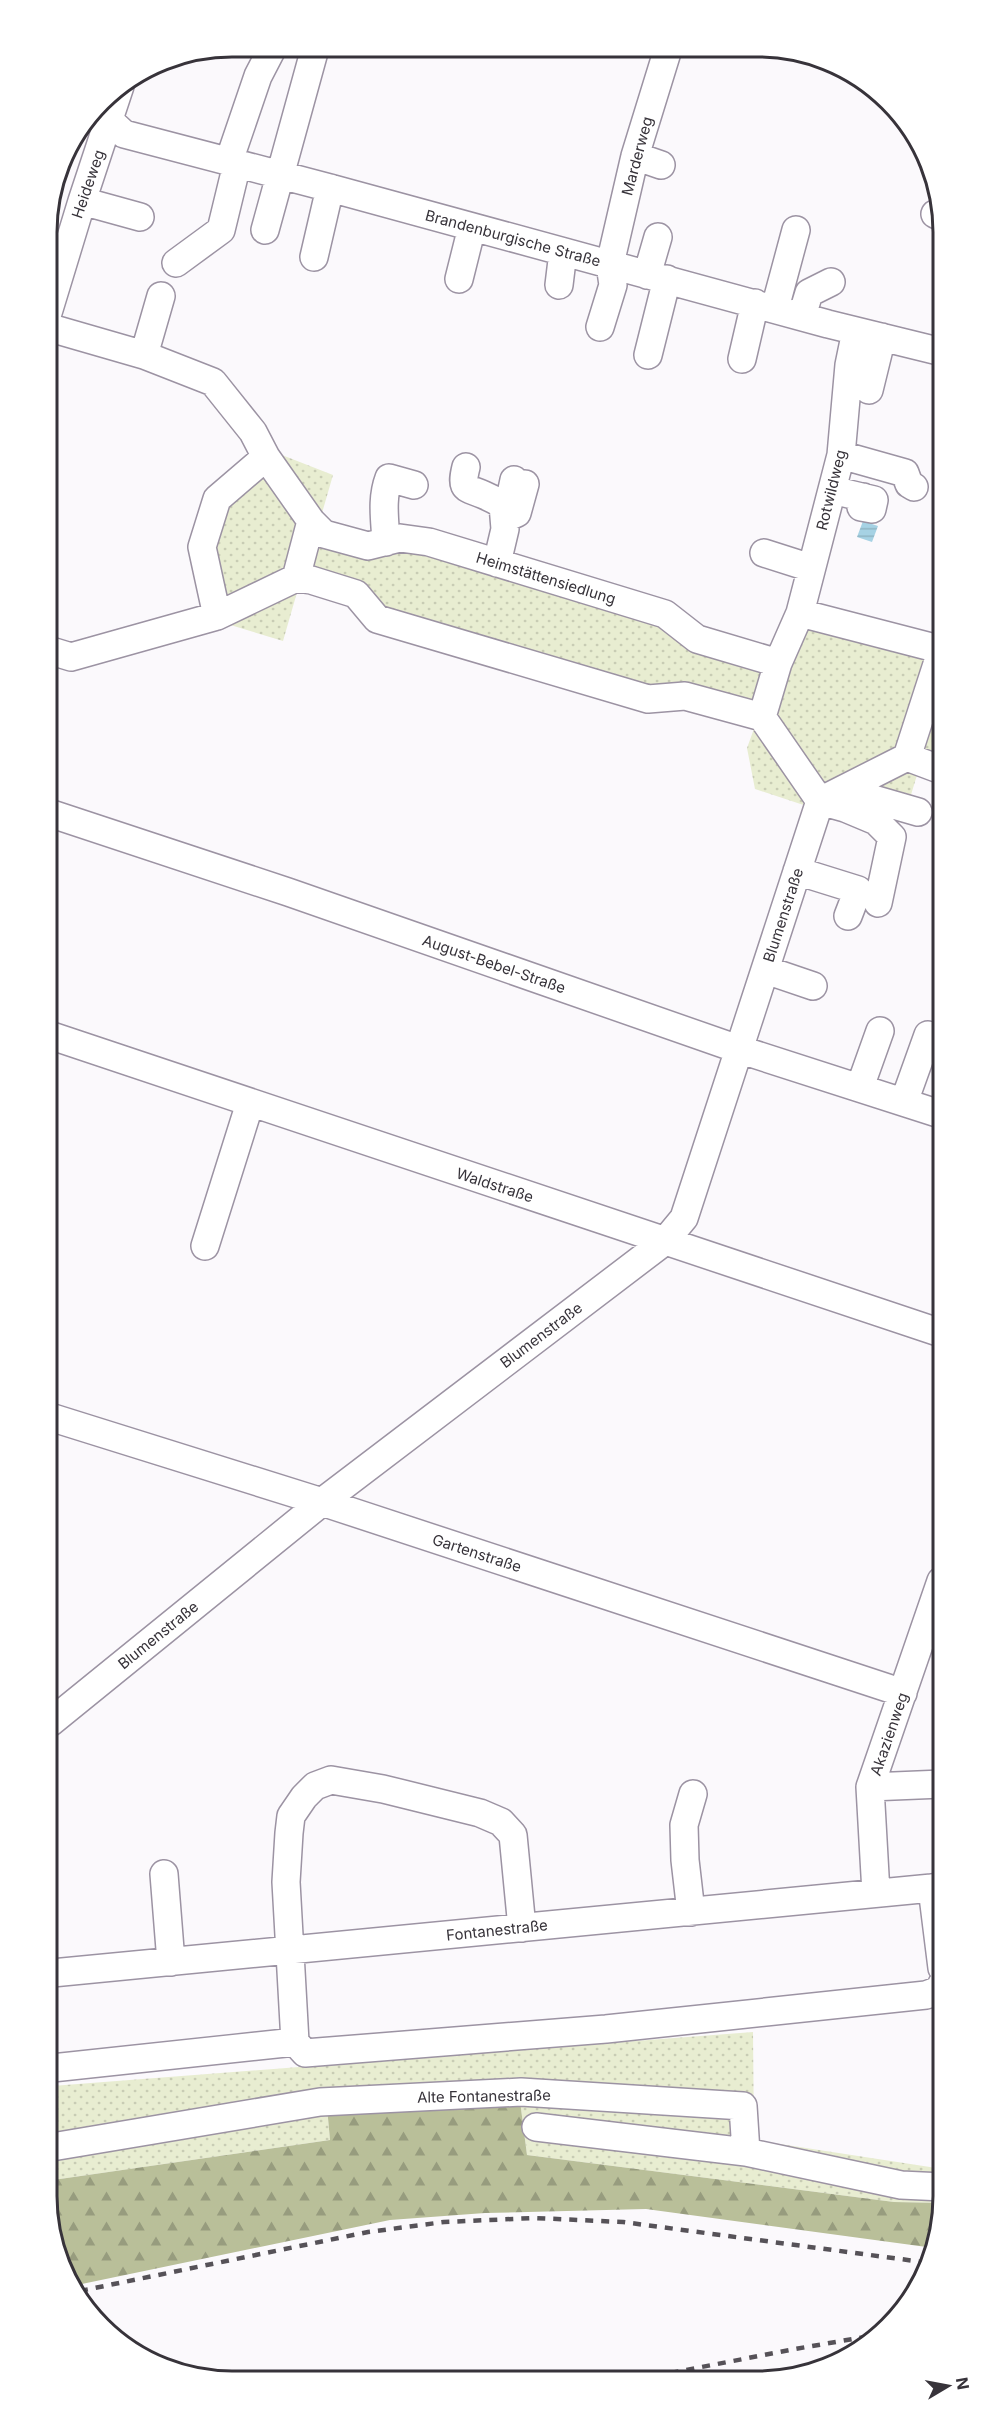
<svg xmlns="http://www.w3.org/2000/svg" width="990" height="2428" font-family="Inter,sans-serif">
<style>
.green{fill:url(#green-dots)}
.forest{fill:url(#forest-firs)}
.water{fill:url(#water-rules)}
.lines{fill:none;stroke-linecap:round;stroke-linejoin:round}
.minor-casing{stroke:#9c93a3;stroke-width:30}
.minor{stroke:#fff;stroke-width:27}
.rail{stroke:#565258;stroke-width:4.5;stroke-dasharray:8 8;stroke-linecap:butt}
.labels{text-anchor:middle;dominant-baseline:central;stroke-width:4.5;stroke-linejoin:round;paint-order:stroke}
.street-label{font-size:15px;fill:#37333a;stroke:#fff}
.rim{fill:none;stroke:#37333a;stroke-width:3}
</style>
<defs>
<pattern id="green-dots" width="8" height="8" patternUnits="userSpaceOnUse" patternTransform="scale(1.5)"><rect width="8" height="8" fill="#e8edd1"/><path d="M2 2h.1M6 6h.1" fill="none" stroke="#c8ccb4" stroke-width="1.8" stroke-linecap="round"/></pattern>
<pattern id="forest-firs" width="22" height="20" patternUnits="userSpaceOnUse" patternTransform="scale(1.5)"><rect width="22" height="20" fill="#b9bf99"/><path d="M5 1l3.5 6h-7zM16 11l3.5 6h-7z" fill="#979c7e"/></pattern>
<pattern id="water-rules" width="6" height="5" patternUnits="userSpaceOnUse" patternTransform="scale(1.5)"><rect width="6" height="5" fill="#a6d2e4"/><path d="M0 2.5h6" fill="none" stroke="#90b5c4"/></pattern>
</defs>
<rect width="100%" height="100%" fill="#fbf9fc"/>
<path class="green" d="M264,448L333,475L320,520L698,630L776,655L794,600L939,641V781L917,775L910,798L876,829L755,789L747,748L755,726L352,601L298,589L283,641L204,617L211,490Z
M753,2032L754,2140L943,2169V2203L894,2202L527,2155L520,2101L327,2107L330,2140L53,2180L52,2086Z"/>
<path class="forest" d="M520,2101L527,2155L894,2202L943,2203L934,2248L646,2209L485,2213L390,2220L77,2285L53,2244V2180L330,2140L327,2107Z"/>
<path class="water" d="M863,521L878,526L872,542L857,537Z"/>
<g class="lines">
<defs>
<path id="minor" d="M97,109L124,134L330,188L828,324L938,351
M635,156L661,165
M229,161L258,76L273,47
M82,201L140,217
M935,214L937,215
M265,230L314,52
M314,257L330,188
M176,263L221,230L237,164
M647,275L658,237
M459,279L472,227
M559,285L563,252
M775,308L796,230
M47,316L82,201L120,86
M802,316L809,293L831,282
M47,327L144,355L213,382L253,432L266,457L311,521L324,534L368,546L400,538L429,542L665,614L697,639L778,663
M600,327L613,285L610,264L635,156L668,49
M144,355L161,296
M648,355L667,279
M742,359L755,303
M869,390L882,337
M841,455L905,473L909,484L914,487
M466,467C460,491 466,487 484,495C491,498 497,501 503,505L505,529L497,563
M514,480L506,518L517,513L525,484
M832,490L874,500L872,509L861,507L863,497
M386,542C385,520 381,499 389,478L414,485
M764,553L811,568
M296,578L311,521
M800,613L939,649
M217,616L202,547L217,499L266,457
M48,650L71,657L217,616L296,578L311,580L356,594L377,619L648,699L685,696L762,717
M907,757L939,769
M842,790L918,812
M820,801L762,717L778,663L800,613L841,455L849,365L856,331
M820,801L907,757L939,658
M820,801L845,808L876,821L892,837L878,903
M49,813L288,892L738,1049L940,1114
M797,871L858,890L848,916
M766,970L813,986
M49,1035L941,1333
M860,1087L880,1031
M904,1102L928,1035
M205,1246L250,1103
M50,1417L322,1502L903,1693
M51,1722L322,1502L665,1241L684,1218L820,801
M870,1787L942,1784
M164,1874L171,1962
M932,1888L942,1968
M876,1893L870,1787L941,1581
M691,1912L685,1860L684,1825L693,1794
M52,1973L942,1887
M295,2042L286,1882L289,1833L291,1816L304,1797L315,1786L331,1780L383,1789L480,1813L501,1822L513,1835L522,1928
M52,2068L295,2042L305,2053L606,2029L926,1995L942,1989V1984
M536,2127L746,2152
M52,2147L320,2102L521,2092L743,2106L746,2152L901,2185L943,2187"/>
</defs>
<use href="#minor" class="minor-casing"/>
<use href="#minor" class="minor"/>
<path class="rail" d="M80,2291L368,2232L444,2222L534,2218L623,2222L930,2263
M655,2376L795,2349L876,2335"/>
</g>
<g class="labels">
<g class="street-label">
<text transform="translate(637 156) rotate(-75)">Marderweg</text>
<text transform="translate(88 184) rotate(-71)">Heideweg</text>
<text transform="translate(513 238) rotate(15)">Brandenburgische Straße</text>
<text transform="translate(831 490) rotate(-76)">Rotwildweg</text>
<text transform="translate(546 578) rotate(17)">Heimstättensiedlung</text>
<text transform="translate(783 915) rotate(-72)">Blumenstraße</text>
<text transform="translate(494 964) rotate(19)">August-Bebel-Straße</text>
<text transform="translate(495 1185) rotate(18)">Waldstraße</text>
<text transform="translate(541 1335) rotate(-37)">Blumenstraße</text>
<text transform="translate(477 1553) rotate(18)">Gartenstraße</text>
<text transform="translate(158 1635) rotate(-39)">Blumenstraße</text>
<text transform="translate(889 1734) rotate(-71)">Akazienweg</text>
<text transform="translate(497 1930) rotate(-6)">Fontanestraße</text>
<text transform="translate(484 2096) rotate(-1)">Alte Fontanestraße</text>
</g>
</g>
<path d="M0 0H990V2428H0ZM232 57H758A175 175 0 0 1 933 232V2196A175 175 0 0 1 758 2371H232A175 175 0 0 1 57 2196V232A175 175 0 0 1 232 57Z" fill="#fff" fill-rule="evenodd"/>
<path class="rim" d="M232 57H758A175 175 0 0 1 933 232V2196A175 175 0 0 1 758 2371H232A175 175 0 0 1 57 2196V232A175 175 0 0 1 232 57Z"/>
<g transform="translate(948 2386) rotate(80)" stroke="#ffffff" stroke-width="4.5" paint-order="stroke">
<path d="M0-4.5L10 22L0 15L-10 22Z" fill="#37333a"/>
<text y="-9" font-size="16" font-weight="bold" text-anchor="middle" fill="#37333a">N</text>
</g>
</svg>
